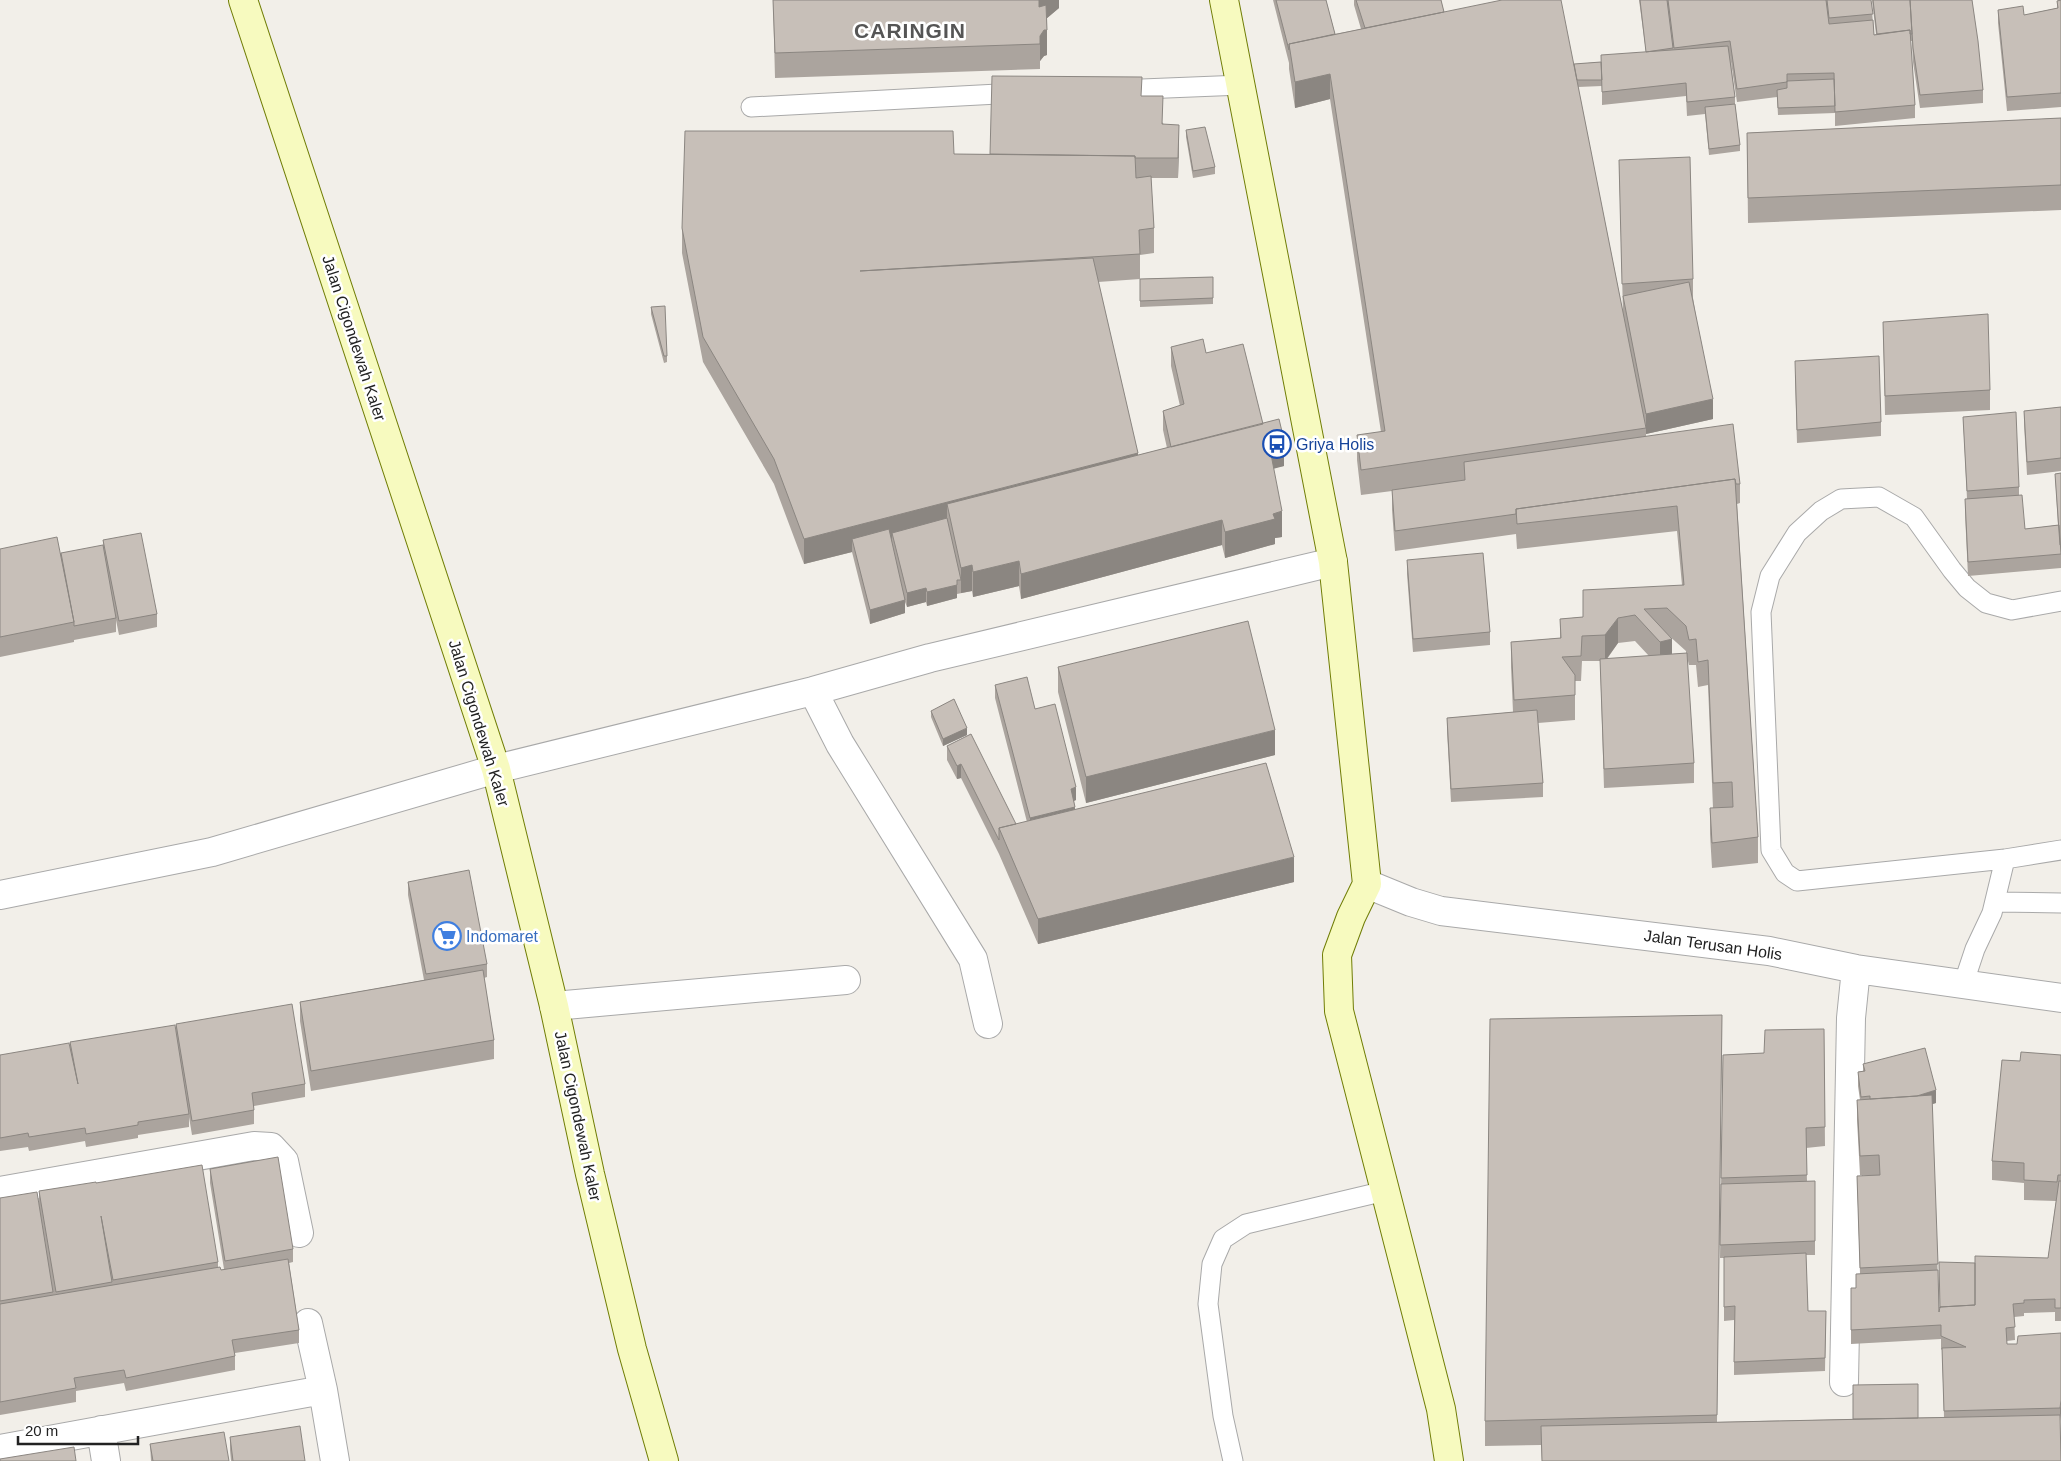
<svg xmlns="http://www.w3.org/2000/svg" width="2061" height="1461" font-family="Helvetica,sans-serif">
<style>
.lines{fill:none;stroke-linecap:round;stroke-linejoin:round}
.lane-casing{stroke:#a9a9a9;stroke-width:21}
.street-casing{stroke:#a9a9a9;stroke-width:30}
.secondary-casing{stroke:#707d05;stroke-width:30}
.lane{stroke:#fff;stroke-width:19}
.street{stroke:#fff;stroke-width:28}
.secondary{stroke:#f7fabf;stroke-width:28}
.wall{fill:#aba49e;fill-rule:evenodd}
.shaded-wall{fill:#8b8681}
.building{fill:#c7bfb8;stroke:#8b8681}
.labels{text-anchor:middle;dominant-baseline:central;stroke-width:5;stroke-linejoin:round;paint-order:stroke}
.street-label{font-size:16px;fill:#222;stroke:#fff}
.transit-label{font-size:16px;fill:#164399;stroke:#fff;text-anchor:start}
.shop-label{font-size:16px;fill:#366cbe;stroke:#fff;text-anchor:start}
.district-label{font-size:21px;font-weight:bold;letter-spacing:1px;fill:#555;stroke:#fff}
</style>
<rect width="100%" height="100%" fill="#f2efe9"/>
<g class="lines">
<defs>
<path id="lane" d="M1117,90L1242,85
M751,107L1017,93
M2061,601L2012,610L1986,603L1967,588L1952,570L1914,517L1879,497L1841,499L1821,511L1797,533L1770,576L1761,612L1771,850L1785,873L1797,881L2005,859L2061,850
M1996,902L2061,903
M1963,985L1975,949L1992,913L2005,859
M1233,1461L1223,1416L1208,1304L1212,1264L1223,1239L1246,1224L1385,1191"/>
<path id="street" d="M813,691L840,744L973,959L988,1024
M1367,884L1411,902L1441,911L1769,951L1856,969L2061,998
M0,895L212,852L496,769L813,691L930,658L1333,562
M554,1006L846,980
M0,1191L254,1146L271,1147L284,1161L299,1233
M308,1323L323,1390L335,1461
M1844,1382L1851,1018L1856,969
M101,1430L106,1461
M0,1449L323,1390"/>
<path id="secondary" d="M243,0L496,769L554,1006L590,1174L632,1349L664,1461
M1224,0L1333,562L1367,884L1351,917L1337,955L1339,1011L1441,1409L1449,1461"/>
</defs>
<use href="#lane" class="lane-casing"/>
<use href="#street" class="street-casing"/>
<use href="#secondary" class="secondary-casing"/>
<use href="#lane" class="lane"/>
<use href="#street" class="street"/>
<use href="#secondary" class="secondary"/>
</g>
<path class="wall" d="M773,0H1059V8L1047,18V55L1044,56L1040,61V69L775,78Z
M1273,0H1326L1335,34L1361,29L1354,5V0H1441L1444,12L1574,64L1601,62L1646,52L1639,0H1871L1874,35L1876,34L1872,0H1972L1983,90V103L1920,108L1913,62L1912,41H1910L1915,105V118L1835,126V113L1778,115L1777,97L1737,102L1730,55L1735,97V104L1740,145V151L1709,155L1705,114L1687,116L1686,96L1602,105V86L1578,87L1623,312L1619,160L1693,279V298L1713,419L1646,434V430V436L1740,484V503L1737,504L1758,837V863L1712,868L1710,834V808L1732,807L1713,808L1708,685L1698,687L1696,665H1689L1687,657L1694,763V783L1604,788L1600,661H1582L1581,681H1575V720L1538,723L1543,783V797L1451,802L1447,731V718L1513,712L1511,667V642L1560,638V619L1583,617L1682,585L1677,531L1517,549L1516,534L1395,551L1392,510V491L1361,495L1357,460V435L1381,432L1330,99L1295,108L1289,69V63ZM1666,633L1686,651V653L1672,654ZM1635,641L1649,656L1607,659L1618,643Z
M2061,0V107L2007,111L1998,23V10L2024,15L2057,8V1Z
M1142,96L1179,144L1178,178H1151L1154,228V253L1140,255V279L1213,277V304L1140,307V279L1098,282L1138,455L1167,448L1163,430V411L1180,406L1171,366V347L1206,353L1263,423L1284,466L1273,468L1282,537L1275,538V544L1225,558L1222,545L1021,599L1019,586L973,597L972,591L957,594V598L927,606L926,602L907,607L905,602V613L870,624L852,552L804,564L774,484L703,362L682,253V228L954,154H990Z
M2061,118V210L1748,223L1747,133Z
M1186,130L1215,167V174L1193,178L1186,137Z
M651,307L667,356V362L664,363L651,314Z
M1883,322L1990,390V410L1885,415Z
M1795,375L1881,422V436L1797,443Z
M2061,407V471L2027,475L2024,424V411Z
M1963,417L2019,487V495L2025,529L2058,525L2055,474L2061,473V568L1968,576L1965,513V499H1967Z
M103,540L157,614V627L119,635L116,620V632L74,640V642L0,657V549L61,553L103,549Z
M1407,560L1490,632V645L1413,652L1407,574Z
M1058,667L1275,755L1086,803L1058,692Z
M995,685L1035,709L1076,800L1074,801L1075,810L1294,882L1038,944L999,854L961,778L957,779L947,760V746L1016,824L1027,822L995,698Z
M931,711L967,735L943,746L931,717Z
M408,882L487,964V977L484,978L494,1040V1059L311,1091L300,1021V1002L424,980L408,895Z
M1722,1015L1717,1422L1944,1417L1942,1350L1941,1349V1339L1851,1344V1288H1856L1860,1274L1857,1176L1879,1175H1860L1857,1120V1100H1860L1858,1086V1072L1863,1071V1064L1936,1103L1932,1104L1939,1312L1975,1263L2048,1258L2056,1201L2024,1200V1183L1992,1180V1161L2020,1061L2061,1055V1321H2055V1312L2024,1313V1316L2014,1317L2015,1340L2007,1341V1344H2017L2061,1333L2060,1418L2061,1461H1542L1541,1445L1485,1446V1421Z
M176,1024L305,1084V1097L254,1106V1124L192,1135L189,1117V1127L138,1135V1138L86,1147L85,1141L29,1151L28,1147L0,1151V1055L70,1049V1042L176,1035Z
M1824,1029L1825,1146L1806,1148L1807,1181H1815V1255H1806L1808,1311H1826L1825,1371L1734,1375V1320L1724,1321V1258H1720L1723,1055L1764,1053Z
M210,1169L293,1249V1262L289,1263L299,1330V1343L235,1353V1370L126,1391L124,1383L76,1391V1402L0,1415V1198L39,1204V1191L96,1183L218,1262V1267L221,1270L224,1269L210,1183Z
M230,1437L305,1461H231L230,1450Z
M150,1444L229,1461H151Z"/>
<path class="shaded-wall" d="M1039,0H1059V8L1039,25Z
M1044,30H1047V55L1044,56L1040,61V69V36Z
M1330,74V99L1295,108V82Z
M1179,125V144L1178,178V158Z
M1713,399V419L1646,434V414Z
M1284,440V466L1269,470V444Z
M1138,453V479L947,504V528L892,533V542L852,539V552L804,564V539Z
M1282,511V537L1275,538V544L1225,558V532L1273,514Z
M1222,520V545L1021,599V574Z
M1019,561V586L973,597V572Z
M972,565V591L961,593V568Z
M957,585V598L927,606V592Z
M926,588V602L907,607V593Z
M905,600V613L870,624V610Z
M1618,618V643L1605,661V635Z
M1672,639V664L1660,667V642Z
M967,728V735L943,746V739Z
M1275,730V755L1086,803V777Z
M961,764V778L957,779V766Z
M1076,787V800L1071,802V789Z
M1075,807V821L1030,831V818Z
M1294,857V882L1038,944V919Z
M1936,1090V1103L1899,1114V1101Z
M2061,1400V1414L2060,1422V1408Z"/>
<path class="building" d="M773,0H1039V7L1046,5L1047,30H1044L1040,36V44L775,53Z
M1276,0H1326L1335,34L1289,44V50Z
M1356,0H1441L1444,12L1365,28Z
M1502,0H1561L1646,428L1361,470L1357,435L1385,431L1330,74L1295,82L1289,44Z
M1640,0H1667L1673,48L1646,52Z
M1668,0H1826L1829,24L1873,20L1874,35L1910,30L1915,105L1835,112L1834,73L1787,74V82L1737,89L1730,41L1674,48Z
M1827,0H1871L1873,14L1829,18Z
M1873,0H1910L1912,34H1910V30L1877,34Z
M1910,0H1972L1978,41L1983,90L1920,95L1913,48Z
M2061,0V93L2007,97L1998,10L2023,6L2024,15L2058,8L2057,1Z
M1728,46L1735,97L1687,102L1686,83L1602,92L1601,55Z
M1601,62L1602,80H1577L1574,64Z
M992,76L1142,77L1141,96H1163L1162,124L1179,125L1178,158H1135V156L990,154Z
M1834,79L1835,106L1778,108L1777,90L1787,88V81Z
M1735,104L1740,145L1709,149L1705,107Z
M2061,118V185L1748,198L1747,133Z
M1205,127L1215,167L1193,171L1186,130Z
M685,131H953L954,154L1135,156L1136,178L1151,176L1154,228L1139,230L1140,254L860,271L1093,258L1138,453L804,539L774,459L703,337L682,228Z
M1690,157L1693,279L1622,284L1619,160Z
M1213,277V298L1140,301V279Z
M1689,282L1713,399L1646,414L1623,296Z
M665,306L667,356H664L651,307Z
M1988,314L1990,390L1885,396L1883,322Z
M1203,339L1206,353L1243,344L1263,424L1171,447L1163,411L1184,404L1171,347Z
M1879,356L1881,422L1797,430L1795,361Z
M2061,407V458L2027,462L2024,411Z
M2016,412L2019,487L1967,491L1963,417Z
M1279,419L1284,440L1269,444L1282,511L1273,514L1275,519L1225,532L1222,520L1021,574L1019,561L973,572L972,565L961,568L947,504Z
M1733,424L1740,484H1736L1735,479L1516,509V514L1395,531L1392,490L1465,480L1464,462Z
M2061,473V545H2060L2055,474Z
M1735,479L1758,837L1712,843L1710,808L1733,807L1732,782L1713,783L1708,660L1698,662L1696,639L1689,640L1686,626L1667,608L1644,609L1672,639L1660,642L1635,615L1618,618L1605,635L1582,636L1581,656L1562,657L1575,675V695L1514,700L1511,642L1561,638L1560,619L1583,617V590L1684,585L1677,506L1517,524L1516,509Z
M2022,495L2025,529L2059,525L2061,554L1968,562L1965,499Z
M947,518L961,580H957V585L927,592L926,588L907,593L892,533Z
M889,529L905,600L870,610L852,539Z
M141,533L157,614L119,621L103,540Z
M57,537L74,622L0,637V549Z
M103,545L116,618L74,626V622L61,553Z
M1483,553L1490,632L1413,639L1407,560Z
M1248,621L1275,730L1086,777L1058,667Z
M1687,653L1694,763L1604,769L1600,659Z
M1027,677L1035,709L1055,704L1076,787L1071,789L1075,807L1030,818L995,685Z
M954,699L967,728L943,739L931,711Z
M1537,710L1543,783L1451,789L1447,718Z
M971,734L1016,824L999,828V840L961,764L957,766L947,746Z
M1266,763L1294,857L1038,919L999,828Z
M469,870L487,964L426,974L408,882Z
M483,970L494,1040L311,1071L300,1002Z
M292,1004L305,1084L252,1093L254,1110L192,1121L176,1024Z
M1722,1015L1717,1415L1485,1421L1490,1019Z
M175,1025L189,1114L138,1122V1125L86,1134L85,1128L29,1137L28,1133L0,1138V1055L69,1043L78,1084L70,1042Z
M1824,1029L1825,1127L1806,1128L1807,1175L1721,1178L1723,1055L1764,1053L1765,1030Z
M1925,1048L1936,1090L1917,1096L1870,1099V1096L1861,1097L1858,1072L1865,1071L1863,1064Z
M2021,1052L2061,1055V1175H2058L2057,1182L2024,1180V1163L1992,1161L2002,1060L2020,1061Z
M1932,1095L1938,1264L1860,1268L1857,1176L1880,1175L1879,1155L1860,1156L1857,1100Z
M278,1157L293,1249L225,1261L210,1169Z
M202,1165L218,1262L113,1280L101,1216L112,1282L56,1292L39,1191L96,1182V1183Z
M1815,1181V1241L1720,1245L1721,1184Z
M2059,1181H2061V1308H2055V1299L2024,1300V1303L2013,1304L2015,1327L2006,1328L2007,1344H2017L2018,1336L2061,1333V1400L2060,1408L1944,1411L1942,1348L1966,1347L1941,1336V1325L1851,1330V1288H1856V1274L1938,1270L1939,1312L1940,1307L1975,1305V1256L2048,1258Z
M37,1192L53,1292L0,1301V1198Z
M1806,1253L1808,1311H1826L1825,1358L1734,1362L1735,1306L1724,1307V1257Z
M288,1259L299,1330L232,1340L235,1356L126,1378L124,1370L74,1378L76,1388L0,1402V1304L220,1267L221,1270Z
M1939,1262L1975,1263V1305L1940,1307V1308Z
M1918,1384V1418L1853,1419V1385Z
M2060,1415L2061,1461H1542L1541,1426Z
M300,1426L305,1461H233L230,1437Z
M224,1432L229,1461H153L150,1444Z
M74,1447L76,1461H0V1459Z"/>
<defs>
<symbol id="bus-ring" viewBox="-11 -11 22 22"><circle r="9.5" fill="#fff" stroke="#1a4fb4" stroke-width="1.5"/><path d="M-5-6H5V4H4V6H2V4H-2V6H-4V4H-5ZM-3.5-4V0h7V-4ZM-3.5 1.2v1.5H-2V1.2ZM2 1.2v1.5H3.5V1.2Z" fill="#1a4fb4"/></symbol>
<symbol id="supermarket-ring" viewBox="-11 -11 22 22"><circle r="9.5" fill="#fff" stroke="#3f7fe0" stroke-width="1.5"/><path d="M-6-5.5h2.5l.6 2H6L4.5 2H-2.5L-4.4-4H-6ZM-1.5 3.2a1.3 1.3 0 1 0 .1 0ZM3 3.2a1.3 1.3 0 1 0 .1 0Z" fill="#3f7fe0"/></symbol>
</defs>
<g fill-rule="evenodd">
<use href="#bus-ring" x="1261" y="428" width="32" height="32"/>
<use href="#supermarket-ring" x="431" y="920" width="32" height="32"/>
</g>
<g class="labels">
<g class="street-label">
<text transform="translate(354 338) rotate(72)">Jalan Cigondewah Kaler</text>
<text transform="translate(479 723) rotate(73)">Jalan Cigondewah Kaler</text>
<text transform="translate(1713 945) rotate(8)">Jalan Terusan Holis</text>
<text transform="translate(578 1116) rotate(78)">Jalan Cigondewah Kaler</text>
</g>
<g class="transit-label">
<text x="1296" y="444">Griya Holis</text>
</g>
<g class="shop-label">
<text x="466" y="936">Indomaret</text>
</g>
<g class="district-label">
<text x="910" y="30">CARINGIN</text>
</g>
</g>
<path d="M18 1436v8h120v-8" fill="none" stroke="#222222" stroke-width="2.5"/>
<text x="25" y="1436" font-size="15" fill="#222222" stroke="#ffffff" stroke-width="4" paint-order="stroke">20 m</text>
</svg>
